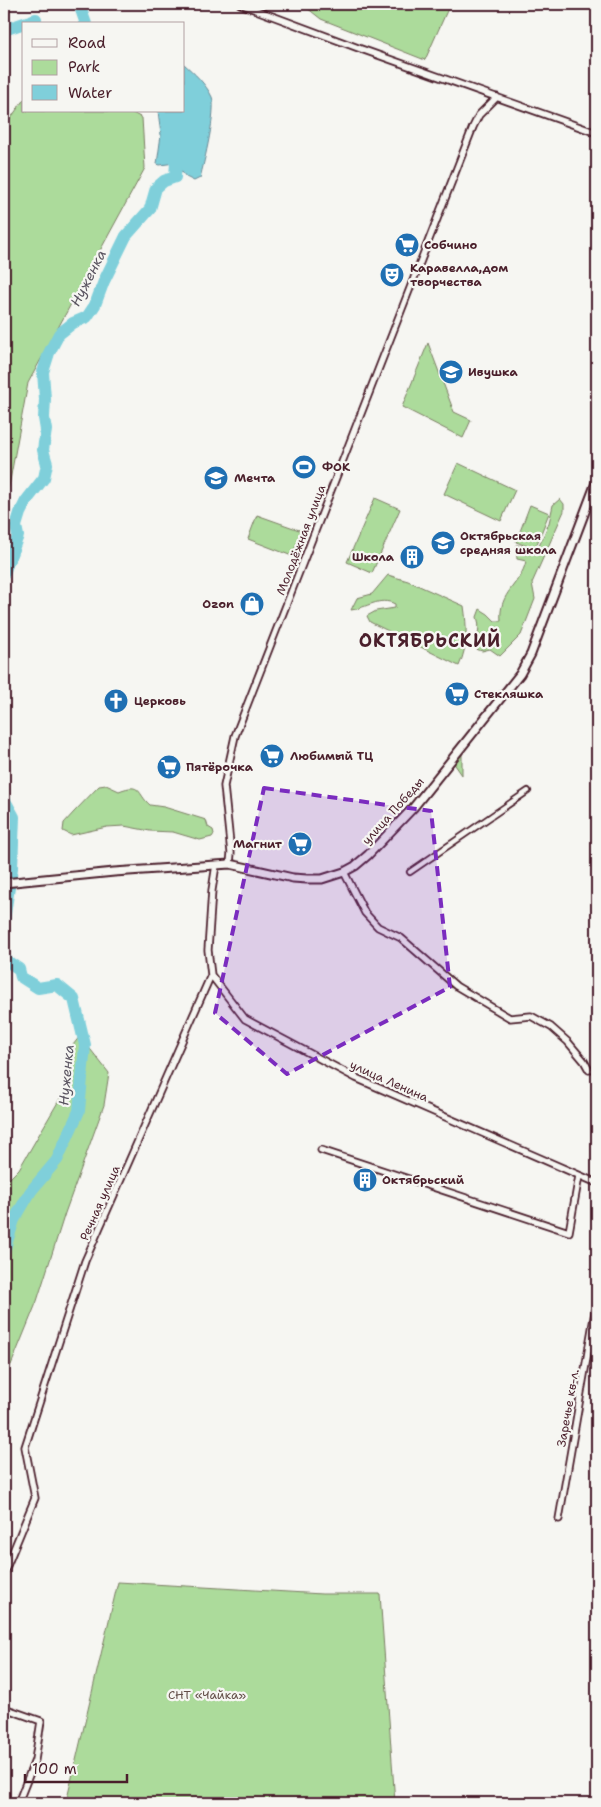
<svg xmlns="http://www.w3.org/2000/svg" width="601" height="1807" font-family="'Shantell Sans',sans-serif">
<style>
.green{fill:#acdb9b;stroke:#7b7d63}
.water{fill:#7fcfda;stroke:#6a8994}
.lines{fill:none;stroke-linecap:round;stroke-linejoin:round}
.river{stroke:#7fcfda;stroke-width:12}
.pedestrian-casing{stroke:#4a1f2b;stroke-width:8}
.minor-casing{stroke:#4a1f2b;stroke-width:9}
.tertiary-casing{stroke:#4a1f2b;stroke-width:11}
.pedestrian{stroke:#f6f6f2;stroke-width:4.5}
.minor{stroke:#f6f6f2;stroke-width:5.5}
.tertiary{stroke:#f6f6f2;stroke-width:7}
.marked{fill:#7b2cbf;fill-opacity:0.2;stroke:#7b2cbf;stroke-width:4;stroke-dasharray:10 6;stroke-linejoin:round}
.labels{text-anchor:middle;dominant-baseline:central;stroke-width:4.5;stroke-linejoin:round;paint-order:stroke}
.poi-label{font-size:12px;font-weight:bold;fill:#4a1f2b;stroke:#f6f6f2;text-anchor:start}
.street-label{font-size:12px;fill:#4a1f2b;stroke:#f6f6f2}
.park-label{font-size:12px;fill:#624e47;stroke:#f6f6f2}
.water-label{font-size:14px;font-style:italic;fill:#5a5460;stroke:#f6f6f2}
.district-label{font-size:18px;font-weight:bold;letter-spacing:1px;fill:#4a1f2b;stroke:#f6f6f2}
</style>
<rect width="100%" height="100%" fill="#f6f6f2"/>
<filter id="ink" filterUnits="userSpaceOnUse"><feTurbulence type="fractalNoise" baseFrequency=".02" numOctaves="2"/><feDisplacementMap in="SourceGraphic" scale="10" xChannelSelector="R" yChannelSelector="G"/><feConvolveMatrix kernelMatrix="1 2 1 2 8 2 1 2 1" color-interpolation-filters="sRGB"/></filter>
<g filter="url(#ink)">
<path class="green" d="M302,4H450L425,60L321,19Z
M24,99V111H129L142,118L145,168L28,383L7,497L4,499V128Z
M428,343L454,412L471,420L463,438L402,407Z
M458,463L515,490L501,521L444,494Z
M375,498L400,509L372,573L347,562Z
M560,499L564,504V511L532,583L535,599L521,635L500,656L490,649L482,651L476,649C477,637 481,628 477,617L480,609L488,614L495,621H501C498,592 521,585 526,561L517,559L516,545L523,546L527,553L537,551L549,523L553,505Z
M530,505L549,513L535,549L516,542Z
M257,515L302,531L292,556L248,539Z
M388,575L408,581L464,606C467,627 468,646 459,666L370,622L367,616L376,611L395,608V604C379,596 367,608 351,610L357,598L372,594Z
M462,750V775L453,762Z
M106,785L119,791C142,782 137,794 150,805L164,807L206,820L208,827L213,830L214,834L212,837L200,840L173,832L150,831L124,826L107,827L71,835L63,831L64,823L74,812L99,786Z
M80,1036L109,1073L104,1105L65,1213L37,1301L11,1365L4,1373V1184L19,1169L65,1090L73,1045Z
M118,1582L322,1594H380L395,1803H66Z"/>
<path class="water" d="M184,64C194,73 206,84 212,97C217,110 204,163 200,178L194,181L186,177L175,163L160,165L157,164L161,135L158,111H184Z"/>
<g class="lines">
<path class="river" d="M79,4L86,24
M4,30L36,19
M4,573L18,536L16,526L20,513L26,501L44,478L47,464L43,450L46,430L44,418L45,399L43,372L49,353L59,334L73,323L87,317L95,305L104,281L126,236L150,209L156,188L164,181L175,177L177,148
M4,799L14,817L12,868L4,920
M4,959L19,969L21,977L38,988L57,985L74,999L85,1045L79,1111L57,1160L31,1191L14,1220L4,1251"/>
<defs>
<path id="pedestrian" d="M410,872L528,791"/>
<path id="minor" d="M240,4L361,49L597,133
M230,864L231,853L224,786L235,736L473,127L479,115L497,97
M216,865L212,890L208,950L211,975L245,1019L356,1078L597,1183
M344,872L365,913L378,927L401,938L456,986L510,1018L531,1016L551,1027L568,1042L584,1061L589,1070
M321,1150L569,1232L579,1176
M559,1519L597,1300
M4,1573L35,1498L25,1447L85,1261L211,975
M4,1708L41,1721L35,1760L18,1803"/>
<path id="tertiary" d="M4,883L114,872L230,864L293,878L307,879H322L344,872L355,866L368,855L413,808L520,674L531,654L597,480"/>
</defs>
<use href="#pedestrian" class="pedestrian-casing"/>
<use href="#minor" class="minor-casing"/>
<use href="#tertiary" class="tertiary-casing"/>
<use href="#pedestrian" class="pedestrian"/>
<use href="#minor" class="minor"/>
<use href="#tertiary" class="tertiary"/>
</g>
</g>
<path class="marked" d="M264,788L431,811L450,987L287,1074L215,1013Z"/>
<defs>
<symbol id="supermarket-disc" viewBox="-11 -11 22 22"><circle r="9.5" fill="#1f6fb2" stroke="#f6f6f2"/><path d="M-6-5.5h2.5l.6 2H6L4.5 2H-2.5L-4.4-4H-6ZM-1.5 3.2a1.3 1.3 0 1 0 .1 0ZM3 3.2a1.3 1.3 0 1 0 .1 0Z" fill="#fff"/></symbol>
<symbol id="theatre-disc" viewBox="-11 -11 22 22"><circle r="9.5" fill="#1f6fb2" stroke="#f6f6f2"/><path d="M-5-5.5Q0-4 5-5.5V0Q5 5 0 6Q-5 5-5 0ZM-3.3-2.5H-1v1.5H-3.3ZM1-2.5H3.3v1.5H1ZM-2.8 1Q0 5.5 2.8 1Z" fill="#fff"/></symbol>
<symbol id="school-disc" viewBox="-11 -11 22 22"><circle r="9.5" fill="#1f6fb2" stroke="#f6f6f2"/><path d="M0-5L7-2L0 1L-7-2ZM-4 1L0 2.5L4 1V4Q0 6-4 4Z" fill="#fff"/></symbol>
<symbol id="stadium-disc" viewBox="-11 -11 22 22"><circle r="9.5" fill="#1f6fb2" stroke="#f6f6f2"/><path d="M0-5a6.5 5 0 1 0 0 10a6.5 5 0 1 0 0-10ZM-3.5-1.8h7v3.6h-7Z" fill="#fff"/></symbol>
<symbol id="building-disc" viewBox="-11 -11 22 22"><circle r="9.5" fill="#1f6fb2" stroke="#f6f6f2"/><path d="M-4-6H4V6H1V3H-1V6H-4ZM-2.5-4.3h1.7v1.8h-1.7ZM.8-4.3h1.7v1.8H.8ZM-2.5-1h1.7V.8h-1.7ZM.8-1h1.7V.8H.8Z" fill="#fff"/></symbol>
<symbol id="shop-disc" viewBox="-11 -11 22 22"><circle r="9.5" fill="#1f6fb2" stroke="#f6f6f2"/><path d="M-5-2.5h2.3a2.7 3.5 0 0 1 5.4 0H5L5.5 6h-11ZM-1.5-2.5h3a1.5 2.3 0 0 0-3 0Z" fill="#fff"/></symbol>
<symbol id="church-disc" viewBox="-11 -11 22 22"><circle r="9.5" fill="#1f6fb2" stroke="#f6f6f2"/><path d="M-1.2-6h2.4v3.5h3.3v2.4h-3.3V6h-2.4V-.1h-3.3v-2.4h3.3Z" fill="#fff"/></symbol>
</defs>
<g fill-rule="evenodd">
<use href="#supermarket-disc" x="393" y="231" width="28" height="28"/>
<use href="#theatre-disc" x="378" y="261" width="28" height="28"/>
<use href="#school-disc" x="437" y="358" width="28" height="28"/>
<use href="#stadium-disc" x="290" y="453" width="28" height="28"/>
<use href="#school-disc" x="202" y="464" width="28" height="28"/>
<use href="#school-disc" x="429" y="529" width="28" height="28"/>
<use href="#building-disc" x="398" y="543" width="28" height="28"/>
<use href="#shop-disc" x="238" y="590" width="28" height="28"/>
<use href="#supermarket-disc" x="443" y="680" width="28" height="28"/>
<use href="#church-disc" x="102" y="687" width="28" height="28"/>
<use href="#supermarket-disc" x="258" y="742" width="28" height="28"/>
<use href="#supermarket-disc" x="155" y="753" width="28" height="28"/>
<use href="#supermarket-disc" x="286" y="830" width="28" height="28"/>
<use href="#building-disc" x="351" y="1166" width="28" height="28"/>
</g>
<g class="labels">
<g class="poi-label">
<text x="424" y="245">Собчино</text>
<text x="410" y="268">Каравелла,дом<tspan x="410" dy="14">творчества</tspan></text>
<text x="468" y="372">Ивушка</text>
<text x="322" y="467">ФОК</text>
<text x="234" y="478">Мечта</text>
<text x="460" y="536">Октябрьская<tspan x="460" dy="14">средняя школа</tspan></text>
<text x="394" y="557" text-anchor="end">Школа</text>
<text x="234" y="604" text-anchor="end">Ozon</text>
<text x="474" y="694">Стекляшка</text>
<text x="134" y="701">Церковь</text>
<text x="290" y="756">Любимый ТЦ</text>
<text x="186" y="767">Пятёрочка</text>
<text x="282" y="844" text-anchor="end">Магнит</text>
<text x="382" y="1180">Октябрьский</text>
</g>
<g class="street-label">
<text transform="translate(301 540) rotate(-69)">Молодёжная улица</text>
<text transform="translate(393 811) rotate(-48)">улица Победы</text>
<text transform="translate(389 1081) rotate(24)">улица Ленина</text>
<text transform="translate(100 1203) rotate(-66)">Речная улица</text>
<text transform="translate(568 1408) rotate(-80)">Заречье кв-л.</text>
</g>
<g class="park-label">
<text x="207" y="1695">СНТ «Чайка»</text>
</g>
<g class="water-label">
<text transform="translate(88 278) rotate(-63)">Нуженка</text>
<text transform="translate(66 1075) rotate(-85)">Нуженка</text>
</g>
<g class="district-label">
<text x="430" y="641">ОКТЯБРЬСКИЙ</text>
</g>
</g>
<rect width="601" height="1807" fill="none" stroke="#f6f6f2" stroke-width="20"/>
<rect x="10" y="10" width="581" height="1787" fill="none" stroke="#4a1f2b" stroke-width="2" filter="url(#ink)"/>
<rect x="22" y="22" width="162" height="90" fill="#f6f6f2" stroke="#b1a0a2"/>
<rect x="32" y="39" width="25" height="8" fill="#f6f6f2" stroke="#b1a0a2"/>
<text x="68" y="48" font-size="15" fill="#4a1f2b">Road</text>
<rect x="32" y="60" width="25" height="15" fill="#acdb9b" stroke="#b1a0a2"/>
<text x="68" y="72" font-size="15" fill="#4a1f2b">Park</text>
<rect x="32" y="85" width="25" height="15" fill="#7fcfda" stroke="#b1a0a2"/>
<text x="68" y="98" font-size="15" fill="#4a1f2b">Water</text>
<path d="M25 1774v8h102v-8" fill="none" stroke="#4a1f2b" stroke-width="2.5"/>
<text x="32" y="1774" font-size="15" fill="#4a1f2b" stroke="#f6f6f2" stroke-width="4" paint-order="stroke">100 m</text>
</svg>
